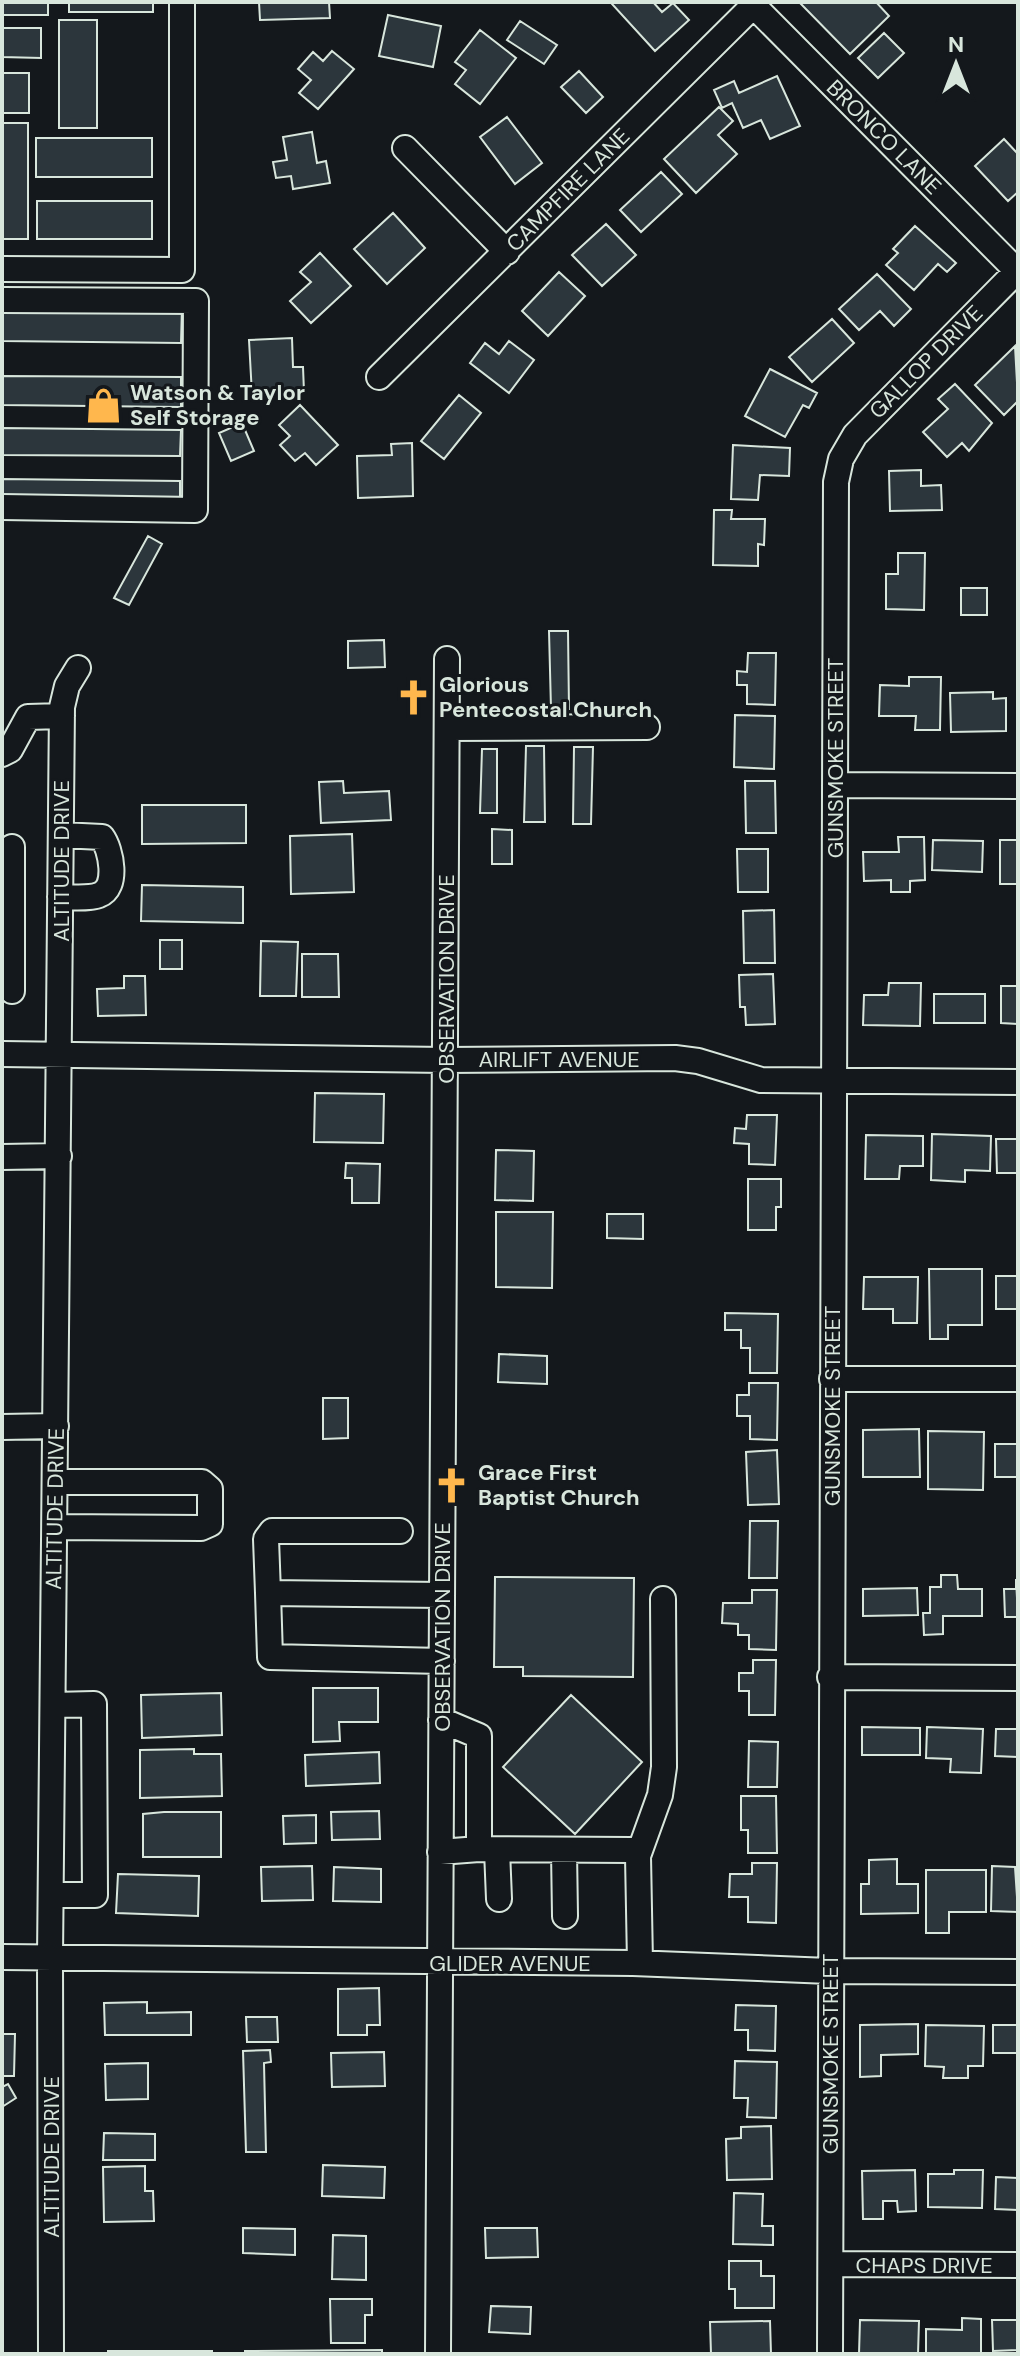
<svg xmlns="http://www.w3.org/2000/svg" width="1020" height="2356" font-family="'DM Sans',sans-serif">
<style>
.building{fill:#2c363c;stroke:#d8e6dc;stroke-width:2}
.lines{fill:none;stroke-linecap:round;stroke-linejoin:round}
.minor-casing{stroke:#d8e6dc;stroke-width:28}
.minor{stroke:#14181c;stroke-width:24}
.labels{text-anchor:middle;dominant-baseline:central;stroke-width:6;stroke-linejoin:round;paint-order:stroke}
.street-label{font-size:22px;fill:#d8e6dc;stroke:#14181c}
.poi-label{font-size:22px;font-weight:bold;fill:#d8e6dc;stroke:#14181c;text-anchor:start}
</style>
<rect width="100%" height="100%" fill="#14181c"/>
<path class="building" d="M2,2H48V15H2Z
M69,2H153V12H69Z
M259,2H329L330,18L260,20Z
M615,2H653L662,12L673,3L689,20L655,51L612,4Z
M799,2H876L889,16L850,54Z
M388,15L441,26L433,67L379,56Z
M59,20H97V128H59Z
M520,21L557,45L544,64L507,40Z
M2,28H41V58L2,57Z
M480,30L516,58L480,104L455,84L466,70L455,62Z
M884,33L904,53L878,78L858,58Z
M332,51L354,69L318,109L299,93L311,80L298,69L313,52L323,61Z
M579,71L603,97L586,113L561,87Z
M2,73H29V113H2Z
M777,76L800,126L770,139L761,120L743,128L732,103L722,108L714,90L734,81L739,93Z
M719,107L733,121L718,135L737,154L696,193L664,159Z
M507,117L542,163L515,184L480,137Z
M2,123H28V239H2Z
M312,132L317,163L326,161L330,183L293,189L291,176L276,178L273,162L287,160L283,137Z
M36,138H152V177H36Z
M1004,139L1018,154V192L1008,201L975,166Z
M661,172L682,194L641,232L620,210Z
M37,201H152V239H37Z
M393,213L425,248L387,284L354,249Z
M606,224L636,255L602,286L572,255Z
M915,226L956,263L947,272L938,264L914,290L886,265L898,253L893,249Z
M320,253L351,286L311,323L290,301L311,282L300,272Z
M559,272L585,296L548,336L522,311Z
M877,274L911,309L894,326L880,311L859,330L839,309Z
M2,305L182,307L181,343L2,341Z
M832,319L854,343L812,382L789,357Z
M292,338L293,367H303L304,392L252,395L249,340Z
M509,341L534,360L509,393L470,363L485,343L499,354Z
M1015,346L1018,401L1004,415L975,385Z
M770,369L817,393L809,408L803,405L785,437L745,416Z
M2,376L181,377V407L2,405Z
M955,384L992,423L969,451L962,443L947,457L923,432L948,409L938,399Z
M459,395L481,413L444,459L421,441Z
M300,405L338,445L316,465L305,453L295,461L280,445L290,436L279,425Z
M242,423L254,451L231,461L219,433Z
M2,428L181,430L180,456L2,455Z
M412,443L413,496L358,498L357,456L392,455L391,444Z
M733,445L790,448L789,476L760,475L758,500L731,499Z
M921,470V486L941,485L942,510L890,511L889,471Z
M2,479L180,481V503L2,501Z
M714,510H732L731,519H765L764,545L758,544V566L713,565Z
M148,536L162,544L129,605L114,598Z
M898,553H925L924,610L886,609V574H898Z
M961,588H987V615H961Z
M549,631H568L569,709H551Z
M384,640L385,667L348,668V641Z
M748,653H776L775,705L747,704V685H737V671L747,672Z
M909,677H941L940,730H915L916,716H879L880,685L909,686Z
M993,692V699L1006,698V731L951,732L950,693Z
M735,715L775,716L774,769L734,767Z
M526,746H544L545,822H524Z
M574,747H593L591,824H573Z
M482,749H497V813H480Z
M343,781L344,793L389,791L391,820L321,823L319,782Z
M745,781H775L776,833H746Z
M142,805H246V843L142,844Z
M492,829L512,830V864H492Z
M352,834L354,892L291,894L290,836Z
M898,837H924L925,880L910,881V892H891V880L864,881L863,852H899Z
M933,840L983,841L982,872L932,870Z
M1000,840H1018V884H1000Z
M737,849H768V892H738Z
M142,885L243,887V923L141,921Z
M774,910L775,963H744L743,911Z
M160,940H182V969H160Z
M261,941L298,942L296,996H260Z
M302,954H338L339,997H302Z
M773,974L775,1024L746,1025L745,1007H740L739,975Z
M124,976H145L146,1015L98,1016L97,989L124,988Z
M889,983H921L920,1026L863,1025L864,995H888Z
M1001,986H1018V1024L1001,1023Z
M934,994H985V1023H934Z
M315,1093L384,1094L383,1143L314,1142Z
M747,1115H777L775,1165L749,1164V1144L734,1143L735,1128L746,1129Z
M932,1134L991,1136L990,1171L965,1170V1182L931,1180Z
M866,1135L923,1136V1166H900L899,1179H865Z
M996,1139H1018V1173H997Z
M496,1150L534,1151L533,1201L495,1200Z
M346,1163L380,1164L379,1203H352V1178H345Z
M748,1179H781V1207H776V1230H748Z
M496,1212H553L552,1288L496,1287Z
M607,1214H643V1239L607,1238Z
M929,1269H982V1325H948V1339H930Z
M996,1276H1018V1309H996Z
M864,1277H918L917,1323H893V1309H863Z
M725,1313L778,1314L777,1373H750V1348H741V1330H725Z
M499,1354L547,1356V1384L498,1382Z
M749,1383H778L777,1440L750,1439V1416H737V1395H749Z
M323,1398H348V1438L323,1439Z
M919,1429L920,1477H863V1430Z
M928,1431L984,1432L983,1490L928,1489Z
M995,1444H1018V1477H995Z
M777,1450L779,1504L748,1505L746,1452Z
M750,1521H778L777,1578H749Z
M941,1575H957L958,1589H982V1616H943V1634L924,1635L923,1613H930V1587H941Z
M495,1577L634,1578L633,1677L523,1676V1667H494Z
M1016,1579L1018,1617H1005L1004,1589H1016Z
M917,1588L918,1615L863,1616V1589Z
M752,1590H777L776,1650L749,1649V1635H738V1624L722,1623L723,1603H752Z
M753,1660H776L775,1715H749V1691H739V1673H753Z
M313,1688H378V1722H339L340,1741L313,1742Z
M221,1693L222,1735L142,1738L141,1695Z
M571,1695L642,1762L575,1834L503,1767Z
M862,1727L920,1728V1755H862Z
M927,1727L983,1729L981,1773L950,1772L951,1759L926,1758Z
M996,1729H1018V1757L995,1756Z
M749,1741L778,1742L777,1787H748Z
M194,1749V1754H221L222,1796L140,1798V1750Z
M379,1752L380,1783L306,1786L305,1755Z
M741,1796H776L777,1853H748V1830H741Z
M379,1811L380,1839L332,1840L331,1812Z
M164,1812H221V1857H143V1814Z
M316,1815V1843L284,1844L283,1816Z
M897,1859V1884H918V1913L861,1914V1884H869V1860Z
M752,1863H777L776,1923L748,1922V1897H729L730,1874H752Z
M312,1866L313,1900L262,1901L261,1867Z
M992,1866L1015,1867L1018,1912L991,1911Z
M334,1867L381,1869V1902L333,1901Z
M926,1870H986V1912H949V1933H926Z
M118,1874L199,1876L198,1916L116,1913Z
M379,1988L380,2025H367V2035H338V1989Z
M147,2002V2013L191,2012V2035H105L104,2003Z
M736,2005L776,2006L775,2051L748,2050V2030H735Z
M246,2017H277L278,2042H247Z
M918,2024V2054L881,2055V2076L860,2077V2025Z
M926,2025L984,2026L983,2066H968V2078H943L944,2067L925,2066Z
M993,2025H1018V2053H993Z
M2,2034H15L14,2076H2Z
M270,2050L271,2062L264,2063L266,2152H246L243,2051Z
M384,2052L385,2086L332,2087L331,2053Z
M735,2061L777,2062L776,2118L747,2117L748,2098H734Z
M148,2063V2099L106,2100L105,2064Z
M8,2084L16,2098L2,2107V2087Z
M771,2126L772,2179L727,2180L726,2139L741,2138V2127Z
M104,2133L155,2134V2160H103Z
M323,2165L385,2167L384,2198L322,2196Z
M145,2166V2191H153L154,2221L104,2222L103,2167Z
M915,2170L916,2211L898,2212L897,2201H883V2219H863L862,2171Z
M954,2170H983L982,2208L928,2207V2174H954Z
M996,2177L1018,2178V2210L995,2209Z
M734,2193L763,2194L762,2226H773V2245L733,2244Z
M243,2228L295,2229V2255L243,2253Z
M485,2228H537L538,2257L486,2258Z
M333,2235L366,2236V2280L332,2279Z
M729,2261H761V2276H774V2308H735V2289H729Z
M330,2299H372V2315H365V2343H331Z
M491,2306L531,2307L530,2334L489,2332Z
M962,2318L981,2319V2354H926V2329L962,2330Z
M860,2320L919,2321L918,2354H859Z
M992,2320H1018V2350L993,2351Z
M770,2321L771,2354H711L710,2322Z
M382,2350V2354H245V2351Z
M108,2351H212V2354H108Z"/>
<g class="lines">
<defs>
<path id="minor" d="M750,2L1018,272
M405,148L507,252
M2,269L182,270V2
M2,300L196,301L195,510L2,507
M379,377L757,2
M447,728L647,727
M2,754L10,750L28,717L62,716
M835,785L1018,786
M12,847V991
M60,897C71,897 89,899 99,895C119,888 111,849 102,837L61,835
M2,1054L446,1060L675,1058L698,1061L761,1080L1018,1082
M2,1157L59,1156
M832,1379H1018
M2,1427L56,1426
M55,1527L201,1528L210,1524V1489L202,1482H55
M268,1593L266,1539L272,1531H400
M442,1661L270,1657L268,1593L442,1595
M830,1677L1018,1678
M479,1849L631,1850L638,1856L640,1963
M497,1850L499,1899
M564,1851L565,1916
M440,1852L479,1849V1736L441,1720
M638,1856L660,1795L664,1767L663,1599
M51,1895H95L94,1704L53,1705
M2,1957L633,1963L829,1971L1018,1972
M831,2264L1018,2265
M51,2354L50,1958L62,707L67,686L78,668
M438,2354L447,659
M830,2354L836,482L841,459L855,435L1018,270"/>
</defs>
<use href="#minor" class="minor-casing"/>
<use href="#minor" class="minor"/>
</g>
<defs>
<symbol id="shop-bare" viewBox="-9 -9 18 18"><path d="M-5-2.5h2.3a2.7 3.5 0 0 1 5.4 0H5L5.5 6h-11ZM-1.5-2.5h3a1.5 2.3 0 0 0-3 0Z" fill="#ffb74d" stroke="#14181c" stroke-width="2.5" paint-order="stroke"/></symbol>
<symbol id="church-bare" viewBox="-9 -9 18 18"><path d="M-1.2-6h2.4v3.5h3.3v2.4h-3.3V6h-2.4V-.1h-3.3v-2.4h3.3Z" fill="#ffb74d" stroke="#14181c" stroke-width="2.5" paint-order="stroke"/></symbol>
</defs>
<g fill-rule="evenodd">
<use href="#shop-bare" x="78" y="380" width="51" height="51"/>
<use href="#church-bare" x="388" y="672" width="51" height="51"/>
<use href="#church-bare" x="426" y="1460" width="51" height="51"/>
</g>
<g class="labels">
<g class="street-label">
<text transform="translate(884 137) rotate(45)">BRONCO LANE</text>
<text transform="translate(568 190) rotate(-45)">CAMPFIRE LANE</text>
<text transform="translate(926 362) rotate(-45)">GALLOP DRIVE</text>
<text transform="translate(835 758) rotate(-90)">GUNSMOKE STREET</text>
<text transform="translate(61 861) rotate(-90)">ALTITUDE DRIVE</text>
<text transform="translate(446 979) rotate(-90)">OBSERVATION DRIVE</text>
<text x="559" y="1059">AIRLIFT AVENUE</text>
<text transform="translate(832 1406) rotate(-90)">GUNSMOKE STREET</text>
<text transform="translate(55 1509) rotate(-89)">ALTITUDE DRIVE</text>
<text transform="translate(442 1627) rotate(-90)">OBSERVATION DRIVE</text>
<text x="510" y="1963">GLIDER AVENUE</text>
<text transform="translate(830 2054) rotate(-90)">GUNSMOKE STREET</text>
<text transform="translate(51 2157) rotate(-90)">ALTITUDE DRIVE</text>
<text x="924" y="2265">CHAPS DRIVE</text>
</g>
<g class="poi-label">
<text x="130" y="392">Watson &amp; Taylor<tspan x="130" dy="25">Self Storage</tspan></text>
<text x="439" y="684">Glorious<tspan x="439" dy="25">Pentecostal Church</tspan></text>
<text x="478" y="1472">Grace First<tspan x="478" dy="25">Baptist Church</tspan></text>
</g>
</g>
<rect width="1020" height="2356" fill="none" stroke="#d8e6dc" stroke-width="8"/>
<g transform="translate(956 64)" stroke="#14181c" stroke-width="6" paint-order="stroke">
<path d="M0-6L14 30L0 20L-14 30Z" fill="#d8e6dc"/>
<text y="-12" font-size="22" font-weight="bold" text-anchor="middle" fill="#d8e6dc">N</text>
</g>
</svg>
